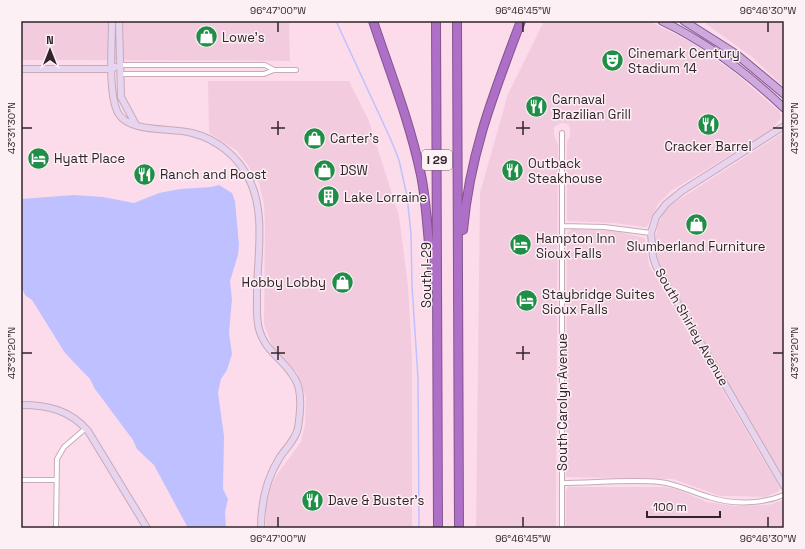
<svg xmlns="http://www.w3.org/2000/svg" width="805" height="549" font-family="'Space Grotesk',sans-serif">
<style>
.built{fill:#f2ccde}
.water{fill:#bfc0ff}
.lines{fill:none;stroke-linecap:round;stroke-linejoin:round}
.stream{stroke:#bfc0ff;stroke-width:1.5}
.street-casing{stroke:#c8aab8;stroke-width:6}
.secondary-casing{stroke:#c8aab8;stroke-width:8}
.primary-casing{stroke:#82558f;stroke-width:9}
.highway-casing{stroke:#82558f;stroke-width:10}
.street{stroke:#fff;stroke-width:4}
.secondary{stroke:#e7d4ee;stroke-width:6}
.primary{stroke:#cea9dd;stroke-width:7}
.highway{stroke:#ae6fc6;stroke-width:8}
.ticks{fill:none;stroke:#30242a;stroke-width:1.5}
.labels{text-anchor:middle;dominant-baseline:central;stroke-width:3;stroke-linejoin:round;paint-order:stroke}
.shield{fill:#fcf0f5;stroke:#6d6167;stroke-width:1}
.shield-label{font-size:12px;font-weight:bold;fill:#30242a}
.poi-label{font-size:13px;fill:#30242a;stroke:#fcf0f5;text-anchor:start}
.street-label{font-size:13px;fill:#30242a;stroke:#fcf0f5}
.neatline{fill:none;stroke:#30242a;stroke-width:1.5}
.ticks-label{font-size:10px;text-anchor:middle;fill:#30242a}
</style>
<rect width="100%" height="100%" fill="#fcdceb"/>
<path class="built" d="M21,21H289L290,61L21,60Z
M544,21H649L689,41L733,71L779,111L781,116L780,120L772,129L671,191L658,204L647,227H643L614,223L567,221V142L570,136V128L568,124L561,123L554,127V135L558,145L556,528H476L480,193L508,94Z
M708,21H784V87L752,57L706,24Z
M208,81H349L369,121L399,216L408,286L412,356V528H266V505L272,484L278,473L301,442L305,424L306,398L297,373L274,350L264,324L265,225L264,205L259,183L247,164L237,151L209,133Z
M784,132V479L660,265L656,253L655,242L658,224L665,211L672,204Z
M571,229L615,231L645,238L649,265L780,488L778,492L765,497L732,496H720L673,479L566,477L567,234Z
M568,487H665L676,489L707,502L735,506L768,505L784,500V528H566V491Z"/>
<path class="water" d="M219,185L232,193L235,201L239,245L238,255L230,281L232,299L229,333L232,354L227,370L221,379L218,393L224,436L223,489L228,499L225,512L226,528H188L154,465L137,449L133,440L95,389L90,379L65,353L32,300L25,295L22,288L21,199L74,195L103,197L134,203L159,193L180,189L211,187Z"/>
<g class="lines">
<path class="stream" d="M336,21L391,140L399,160L407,196L411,234L412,286L418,378L419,528"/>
<defs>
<path id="street" d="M119,65H265L274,70H296
M120,74H264L274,70
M562,226L604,227L651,233
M21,480H56
M562,483C593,483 629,479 660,482C677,484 692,492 709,497C733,505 762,504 784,495
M56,528L57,459L64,447L86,428
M562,528V133"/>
<path id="secondary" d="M112,21C112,45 108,90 117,111C127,134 171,127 192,133C217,139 239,157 250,181C266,215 257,258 257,295C257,306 256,318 259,329C265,352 285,360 295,379C303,392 300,414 298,428C296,439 286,448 280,457C266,479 261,502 261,528
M119,21L121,97L136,125
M21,69H112L115,67
M784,126L682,191L666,204L656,217L651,233L653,257L656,266L784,486
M21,405C48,405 70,410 88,431L147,528"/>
<path id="primary" d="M662,21C708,43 747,73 784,108
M684,21L736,54L784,94"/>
<path id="highway" d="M373,21C390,72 410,122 421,175C428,209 427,245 434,280
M436,21L438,528
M457,21L459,528
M463,230C470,152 494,93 521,21"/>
</defs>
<use href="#street" class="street-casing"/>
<use href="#secondary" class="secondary-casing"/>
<use href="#primary" class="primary-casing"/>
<use href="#highway" class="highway-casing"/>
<use href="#street" class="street"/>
<use href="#secondary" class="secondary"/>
<use href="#primary" class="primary"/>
<use href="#highway" class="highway"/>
</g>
<path class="ticks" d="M278,22V32M523,22V32M768,22V32M278,121V135M523,121V135M22,128H32M271,128H285M516,128H530M773,128H783M278,346V360M523,346V360M22,353H32M271,353H285M516,353H530M773,353H783M278,517V527M523,517V527M768,517V527"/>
<defs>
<symbol id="shop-disc" viewBox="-11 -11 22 22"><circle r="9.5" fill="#1f8f47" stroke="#fcf0f5"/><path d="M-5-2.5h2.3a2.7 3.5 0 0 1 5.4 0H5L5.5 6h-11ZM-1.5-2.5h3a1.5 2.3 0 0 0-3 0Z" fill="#fff"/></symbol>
<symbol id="theatre-disc" viewBox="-11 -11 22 22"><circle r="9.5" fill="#1f8f47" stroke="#fcf0f5"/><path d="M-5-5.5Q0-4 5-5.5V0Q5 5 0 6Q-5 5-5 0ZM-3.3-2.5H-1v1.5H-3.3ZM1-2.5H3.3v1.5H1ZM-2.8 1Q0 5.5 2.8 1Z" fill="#fff"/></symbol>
<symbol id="restaurant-disc" viewBox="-11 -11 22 22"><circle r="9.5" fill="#1f8f47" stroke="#fcf0f5"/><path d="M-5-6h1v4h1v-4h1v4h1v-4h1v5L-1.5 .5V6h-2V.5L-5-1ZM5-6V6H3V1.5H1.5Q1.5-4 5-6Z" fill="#fff"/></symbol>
<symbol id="hotel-disc" viewBox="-11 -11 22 22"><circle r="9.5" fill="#1f8f47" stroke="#fcf0f5"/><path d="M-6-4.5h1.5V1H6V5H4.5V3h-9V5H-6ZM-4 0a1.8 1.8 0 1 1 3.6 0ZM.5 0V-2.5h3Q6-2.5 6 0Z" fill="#fff"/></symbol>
<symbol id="building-disc" viewBox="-11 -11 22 22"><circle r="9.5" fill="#1f8f47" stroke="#fcf0f5"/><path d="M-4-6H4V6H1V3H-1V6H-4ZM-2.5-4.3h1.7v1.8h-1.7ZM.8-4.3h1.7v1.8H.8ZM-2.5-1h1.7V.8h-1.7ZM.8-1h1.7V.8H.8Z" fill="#fff"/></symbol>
</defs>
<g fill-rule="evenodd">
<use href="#shop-disc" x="194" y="24" width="25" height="25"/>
<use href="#theatre-disc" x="600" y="48" width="25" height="25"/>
<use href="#restaurant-disc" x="524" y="94" width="25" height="25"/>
<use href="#restaurant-disc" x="696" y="112" width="25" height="25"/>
<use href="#shop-disc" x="302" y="126" width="25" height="25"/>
<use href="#hotel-disc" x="26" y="146" width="25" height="25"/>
<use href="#shop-disc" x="312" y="158" width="25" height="25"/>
<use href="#restaurant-disc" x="500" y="158" width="25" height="25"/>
<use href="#restaurant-disc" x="132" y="162" width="25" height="25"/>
<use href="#building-disc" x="316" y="184" width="25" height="25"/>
<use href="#shop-disc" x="684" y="212" width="25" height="25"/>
<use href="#hotel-disc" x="508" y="232" width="25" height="25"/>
<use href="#shop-disc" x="330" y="270" width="25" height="25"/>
<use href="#hotel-disc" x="514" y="288" width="25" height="25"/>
<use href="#restaurant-disc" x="300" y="488" width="25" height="25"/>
</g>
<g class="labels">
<rect class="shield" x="422" y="150" width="30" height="20" rx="3"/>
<g class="shield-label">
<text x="437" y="160">I 29</text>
</g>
<g class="poi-label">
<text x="222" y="37">Lowe's</text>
<text x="628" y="53">Cinemark Century<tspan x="628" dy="15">Stadium 14</tspan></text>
<text x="552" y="99">Carnaval<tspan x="552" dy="15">Brazilian Grill</tspan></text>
<text x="330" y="138">Carter's</text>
<text x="708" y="146" text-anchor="middle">Cracker Barrel</text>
<text x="54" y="158">Hyatt Place</text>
<text x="528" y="163">Outback<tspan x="528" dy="15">Steakhouse</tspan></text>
<text x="340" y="170">DSW</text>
<text x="160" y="174">Ranch and Roost</text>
<text x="344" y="197">Lake Lorraine</text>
<text x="536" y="238">Hampton Inn<tspan x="536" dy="15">Sioux Falls</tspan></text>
<text x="696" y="246" text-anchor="middle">Slumberland Furniture</text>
<text x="326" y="282" text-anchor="end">Hobby Lobby</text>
<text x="542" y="294">Staybridge Suites<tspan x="542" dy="15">Sioux Falls</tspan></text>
<text x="328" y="500">Dave &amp; Buster's</text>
</g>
<g class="street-label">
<text transform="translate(426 275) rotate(-90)">South I-29</text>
<text transform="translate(692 327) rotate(60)">South Shirley Avenue</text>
<text transform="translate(562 402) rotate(-90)">South Carolyn Avenue</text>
</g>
</g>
<rect width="805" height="549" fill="none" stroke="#fcf0f5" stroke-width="44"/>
<g transform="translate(50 50)" stroke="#fcf0f5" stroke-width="3" paint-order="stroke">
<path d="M0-3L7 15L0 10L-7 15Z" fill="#30242a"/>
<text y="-6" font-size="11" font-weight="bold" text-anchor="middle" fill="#30242a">N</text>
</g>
<path d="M647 511v6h73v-6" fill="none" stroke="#30242a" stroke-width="2"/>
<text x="653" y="511" font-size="12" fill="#30242a" stroke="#fcf0f5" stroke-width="3" paint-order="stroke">100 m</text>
<rect x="22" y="22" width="761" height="505" class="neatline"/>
<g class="ticks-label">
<text x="278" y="14">96°47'00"W</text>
<text x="523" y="14">96°46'45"W</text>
<text x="768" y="14">96°46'30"W</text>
<text transform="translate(11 128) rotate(-90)" y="4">43°31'30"N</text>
<text transform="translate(794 128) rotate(-90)" y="4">43°31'30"N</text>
<text transform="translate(11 353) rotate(-90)" y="4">43°31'20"N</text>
<text transform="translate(794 353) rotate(-90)" y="4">43°31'20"N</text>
<text x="278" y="542">96°47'00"W</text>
<text x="523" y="542">96°46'45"W</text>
<text x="768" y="542">96°46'30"W</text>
</g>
</svg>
